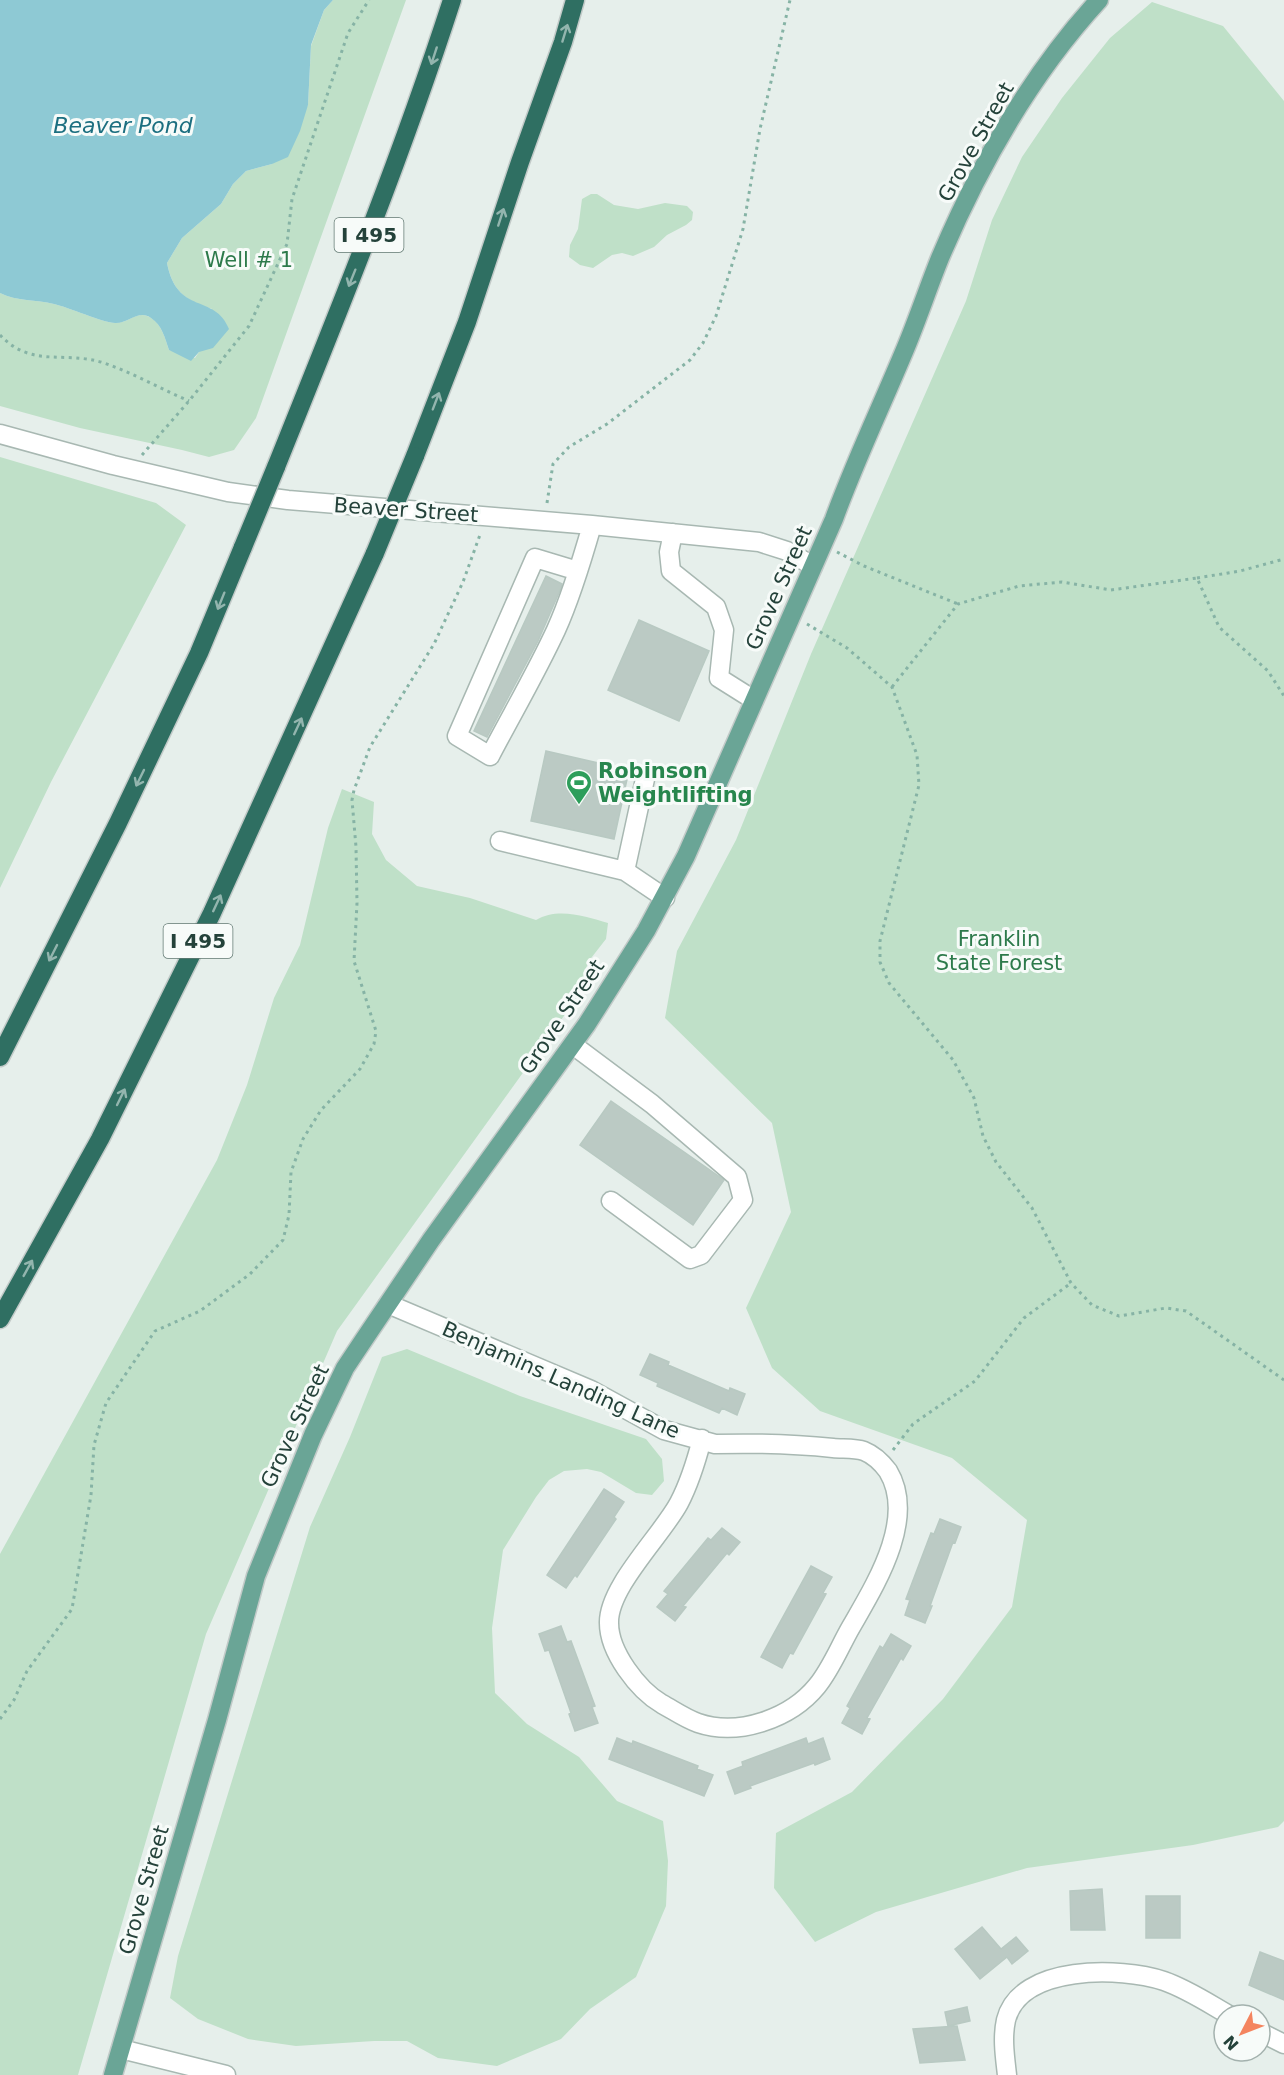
<svg xmlns="http://www.w3.org/2000/svg" width="1284" height="2075" font-family="'DejaVu Sans',sans-serif">
<style>
.green{fill:#bfe0c8}
.water{fill:#8ec9d4}
.building{fill:#bbcac4;stroke:#b8c9c2;stroke-width:1.5}
.lines{fill:none;stroke-linecap:round;stroke-linejoin:round}
.minor-casing{stroke:#a8b8b2;stroke-width:21}
.major-casing{stroke:#c2cac8;stroke-width:21}
.highway-casing{stroke:#c2cac8;stroke-width:21}
.path{stroke:#86b3a5;stroke-width:3;stroke-dasharray:3 4.5;stroke-linecap:butt}
.minor{stroke:#fff;stroke-width:18}
.major{stroke:#6aa596;stroke-width:18}
.highway{stroke:#2f6f62;stroke-width:18}
.highway-bridge-casing{stroke:#c2cac8;stroke-width:21;stroke-linecap:butt}
.highway-bridge{stroke:#2f6f62;stroke-width:18}
.oneway{stroke:#93b5ae}
.labels{text-anchor:middle;dominant-baseline:central;stroke-width:6;stroke-linejoin:round;paint-order:stroke}
.shield{fill:#f7fbf9;stroke:#637a73;stroke-width:1.5}
.shield-label{font-size:20px;font-weight:bold;fill:#24423a}
.street-label{font-size:21px;fill:#24423a;stroke:#f7fbf9}
.park-label{font-size:21px;fill:#2d7a4b;stroke:#f7fbf9}
.leisure-label{font-size:21px;font-weight:bold;fill:#27864d;stroke:#f7fbf9;text-anchor:start}
.water-label{font-size:22px;font-style:italic;fill:#1c6f80;stroke:#f7fbf9}
</style>
<rect width="100%" height="100%" fill="#e6efeb"/>
<path class="green" d="M333,0H406L256,418L234,450L209,457L182,450L80,428L0,406V293C17,302 36,299 54,304C68,307 106,324 116,323C128,323 136,312 147,316C161,321 165,338 169,350L195,358L199,352L212,309C185,300 173,292 167,263L182,238L221,204L233,184L246,171L272,164L308,105L311,46L324,10Z
M1152,2L1223,26L1284,101V1821L1278,1827L1193,1845L1027,1868L876,1912L815,1942L774,1888L776,1833L852,1792L943,1699L1012,1607L1027,1520L952,1458L820,1411L772,1368L746,1308L791,1212L772,1123L665,1018L677,951L736,840L811,654L966,301L992,220L1022,157L1062,98L1110,38Z
M591,194H597L614,205L638,209L665,203L687,206L693,212L692,220L686,225L667,235L654,247L633,256L622,253L612,255L593,268L580,265L569,257L570,245L578,229L582,199Z
M0,457L156,503L186,525L51,782L0,888Z
M342,789L374,802L372,834L386,860L417,886L470,898L536,920C557,907 586,916 608,923L606,939L588,962L579,995L337,1331L206,1634L78,2075H0V1554L217,1160L247,1085L274,998L300,945L328,828Z
M407,1349L520,1396L646,1439L662,1459L664,1481L652,1495L636,1493L601,1472L587,1469L564,1471L549,1480L536,1497L503,1550L492,1628L495,1693L527,1724L579,1757L617,1801L663,1821L668,1861L666,1906L636,1977L590,2009L561,2039L497,2066L438,2058L407,2041H374L296,2046L248,2039L198,2019L170,1998L178,1956L310,1527L350,1437L382,1357Z"/>
<path class="water" d="M0,0H333L324,10L311,45L308,105L300,131L288,157L272,164L246,171L233,184L221,204L182,238L167,263C177,316 215,293 229,329L213,348L199,352L191,361L169,350C165,338 162,325 151,318C139,309 129,323 116,323C106,324 68,307 54,304C36,299 17,302 0,293Z"/>
<path class="building" d="M546,576L562,584L561,588L538,641L487,737L474,731Z
M639,620L709,651L679,721L608,690Z
M546,751L629,770L614,839L531,821Z
M611,1101L724,1180L693,1225L580,1145Z
M650,1354L669,1362L668,1365L729,1391L730,1388L745,1394L737,1415L722,1408L719,1413L657,1386L658,1383L640,1375Z
M604,1489L624,1502L614,1517L616,1519L577,1577L575,1575L566,1588L547,1575Z
M940,1519L961,1527L955,1543L953,1542L930,1606H932L925,1623L905,1615L910,1600L906,1599L931,1533L934,1534Z
M722,1528L740,1542L729,1555L727,1553L683,1606L686,1607L675,1621L657,1607L668,1594L664,1591L708,1538L711,1540Z
M811,1566L832,1577L823,1593L826,1594L793,1654L790,1653L782,1668L761,1657Z
M561,1626L567,1642L571,1641L595,1706L592,1707L598,1723L575,1731L569,1714L571,1713L549,1650L545,1651L539,1634Z
M891,1634L911,1646L903,1660L901,1658L867,1718L870,1719L862,1734L842,1723L850,1708L847,1706L880,1646L883,1648Z
M617,1738L632,1744L633,1741L698,1766L697,1769L713,1775L704,1796L609,1759Z
M806,1738L808,1744L823,1738L830,1759L815,1765L814,1763L750,1786L751,1788L735,1794L727,1772L743,1766L742,1762Z
M1102,1889L1105,1930H1071L1070,1891Z
M1146,1896H1180V1938H1146Z
M982,1927L1001,1949L1016,1937L1028,1951L1012,1964L1007,1957L980,1979L955,1949Z
M1260,1952L1284,1961V2000L1249,1985Z
M967,2007L970,2021L948,2026L945,2012Z
M957,2026L965,2060L920,2063L913,2029Z"/>
<g class="lines">
<defs>
<path id="minor" d="M0,434L113,465L228,492L288,500L592,525L759,542L787,551L813,566
M673,533L669,552L671,571L716,607L724,630L719,678L754,700
M578,571L535,558L457,736L490,756C512,714 536,673 556,630C571,597 582,560 592,525
M500,841L625,871L665,898
M625,871L645,779
M573,1045L652,1104L737,1177L743,1200L701,1255L690,1259L611,1201
M388,1304L591,1390L664,1430L715,1444C754,1443 794,1444 833,1448C842,1449 855,1448 864,1451C874,1455 882,1463 888,1471C917,1519 875,1585 851,1627C840,1646 831,1669 817,1686C791,1718 739,1737 698,1723C686,1719 673,1710 662,1704C638,1690 609,1652 609,1623C608,1587 662,1535 679,1503C690,1482 696,1462 702,1439
M1260,2032L1284,2044
M121,2049L226,2075
M1007,2075C1005,2057 1002,2038 1006,2020C1020,1964 1121,1967 1164,1981C1187,1989 1208,2003 1229,2015"/>
<path id="major" d="M113,2075L217,1720L256,1576L313,1435L345,1368L363,1341L431,1240L587,1024L646,931L686,856L834,519C855,461 882,405 906,347C918,318 928,288 940,258C979,166 1031,74 1099,0"/>
<path id="highway" d="M415,456L467,322L520,162L563,42L575,0
M276,467C338,313 401,158 452,0
M0,1057L118,823L199,653L243,547
M0,1319L100,1139L212,913L375,553"/>
</defs>
<use href="#minor" class="minor-casing"/>
<use href="#major" class="major-casing"/>
<use href="#highway" class="highway-casing"/>
<path class="path" d="M0,335C32,369 65,350 104,363C133,373 161,389 189,401
M142,455L189,401L249,326L287,244L292,199L348,33L369,0
M547,503L553,464L569,447L607,424L690,360L703,343L716,316L743,229L760,129L790,0
M837,552L864,566L958,604
M1197,578L1240,571L1284,559
M807,624L847,648L892,687L917,755L919,785L880,941V962L889,983L953,1060L974,1098L983,1136L996,1162L1032,1208L1071,1283L1092,1305L1119,1316L1166,1308L1186,1311L1284,1380
M892,687L958,604L1019,586L1062,582L1111,590L1197,578L1219,627L1268,671L1284,696
M893,1450L913,1424L975,1381L1024,1318L1071,1283
M0,1719L14,1700L27,1671L72,1609L91,1495L94,1445L106,1403L155,1331L200,1311L250,1274L283,1240L289,1215L291,1172L303,1139L321,1110L360,1069L374,1044L376,1031L354,961L357,903L356,847L352,800L354,790L370,747L434,644L463,582L481,532"/>
<use href="#minor" class="minor"/>
<use href="#major" class="major"/>
<use href="#highway" class="highway"/>
<defs>
<path id="highway-bridge" d="M243,547L276,467
M375,553L415,456"/>
</defs>
<use href="#highway-bridge" class="highway-bridge-casing"/>
<use href="#highway-bridge" class="highway-bridge"/>
</g>
<defs><path id="oneway-shaft" d="M-6 0H5M1.5-3L5.5 0L1.5 3" fill="none" stroke-width="1.6" stroke-linecap="round" stroke-linejoin="round" transform="scale(1.5)"/></defs>
<g class="oneway">
<use href="#oneway-shaft" transform="translate(565 33) rotate(-73)"/>
<use href="#oneway-shaft" transform="translate(434 56) rotate(108)"/>
<use href="#oneway-shaft" transform="translate(501 217) rotate(-72)"/>
<use href="#oneway-shaft" transform="translate(352 278) rotate(112)"/>
<use href="#oneway-shaft" transform="translate(436 401) rotate(-69)"/>
<use href="#oneway-shaft" transform="translate(221 601) rotate(112)"/>
<use href="#oneway-shaft" transform="translate(298 726) rotate(-65)"/>
<use href="#oneway-shaft" transform="translate(140 778) rotate(116)"/>
<use href="#oneway-shaft" transform="translate(217 903) rotate(-65)"/>
<use href="#oneway-shaft" transform="translate(53 953) rotate(117)"/>
<use href="#oneway-shaft" transform="translate(121 1097) rotate(-64)"/>
<use href="#oneway-shaft" transform="translate(28 1268) rotate(-61)"/>
</g>
<defs>
<symbol id="stadium-pin" viewBox="-11 -11 22 30"><path d="M0 17L-7.5 6A9.5 9.5 0 1 1 7.5 6Z" fill="#2e9e5b" stroke="#f7fbf9"/><path d="M0-5a6.5 5 0 1 0 0 10a6.5 5 0 1 0 0-10ZM-3.5-1.8h7v3.6h-7Z" fill="#fff"/></symbol>
</defs>
<g fill-rule="evenodd">
<use href="#stadium-pin" x="564" y="768" width="30" height="40"/>
</g>
<g class="labels">
<g class="shield">
<rect x="334.5" y="218" width="69" height="34" rx="4.5"/>
<rect x="163.5" y="924" width="69" height="34" rx="4.5"/>
</g>
<g class="shield-label">
<text x="369" y="235">I 495</text>
<text x="198" y="941">I 495</text>
</g>
<g class="street-label">
<text transform="translate(976 142) rotate(-61)">Grove Street</text>
<text transform="translate(406 510) rotate(4)">Beaver Street</text>
<text transform="translate(779 588) rotate(-66)">Grove Street</text>
<text transform="translate(562 1017) rotate(-56)">Grove Street</text>
<text transform="translate(561 1380) rotate(24)">Benjamins Landing Lane</text>
<text transform="translate(295 1426) rotate(-65)">Grove Street</text>
<text transform="translate(144 1890) rotate(-74)">Grove Street</text>
</g>
<g class="park-label">
<text x="249" y="260">Well # 1</text>
<text x="999" y="939">Franklin<tspan x="999" dy="24">State Forest</tspan></text>
</g>
<g class="leisure-label">
<text x="598" y="771">Robinson<tspan x="598" dy="24">Weightlifting</tspan></text>
</g>
<g class="water-label">
<text x="123" y="125">Beaver Pond</text>
</g>
</g>
<g transform="translate(1242 2033) rotate(228)"><circle r="28" fill="#f7fbf9" stroke="#a3b1ad" stroke-width="1.5"/>
<path d="M0-4.5L10 22L0 15L-10 22Z" fill="#f4845f"/>
<text y="-9" font-size="16" font-weight="bold" text-anchor="middle" fill="#24423a">N</text>
</g>
</svg>
